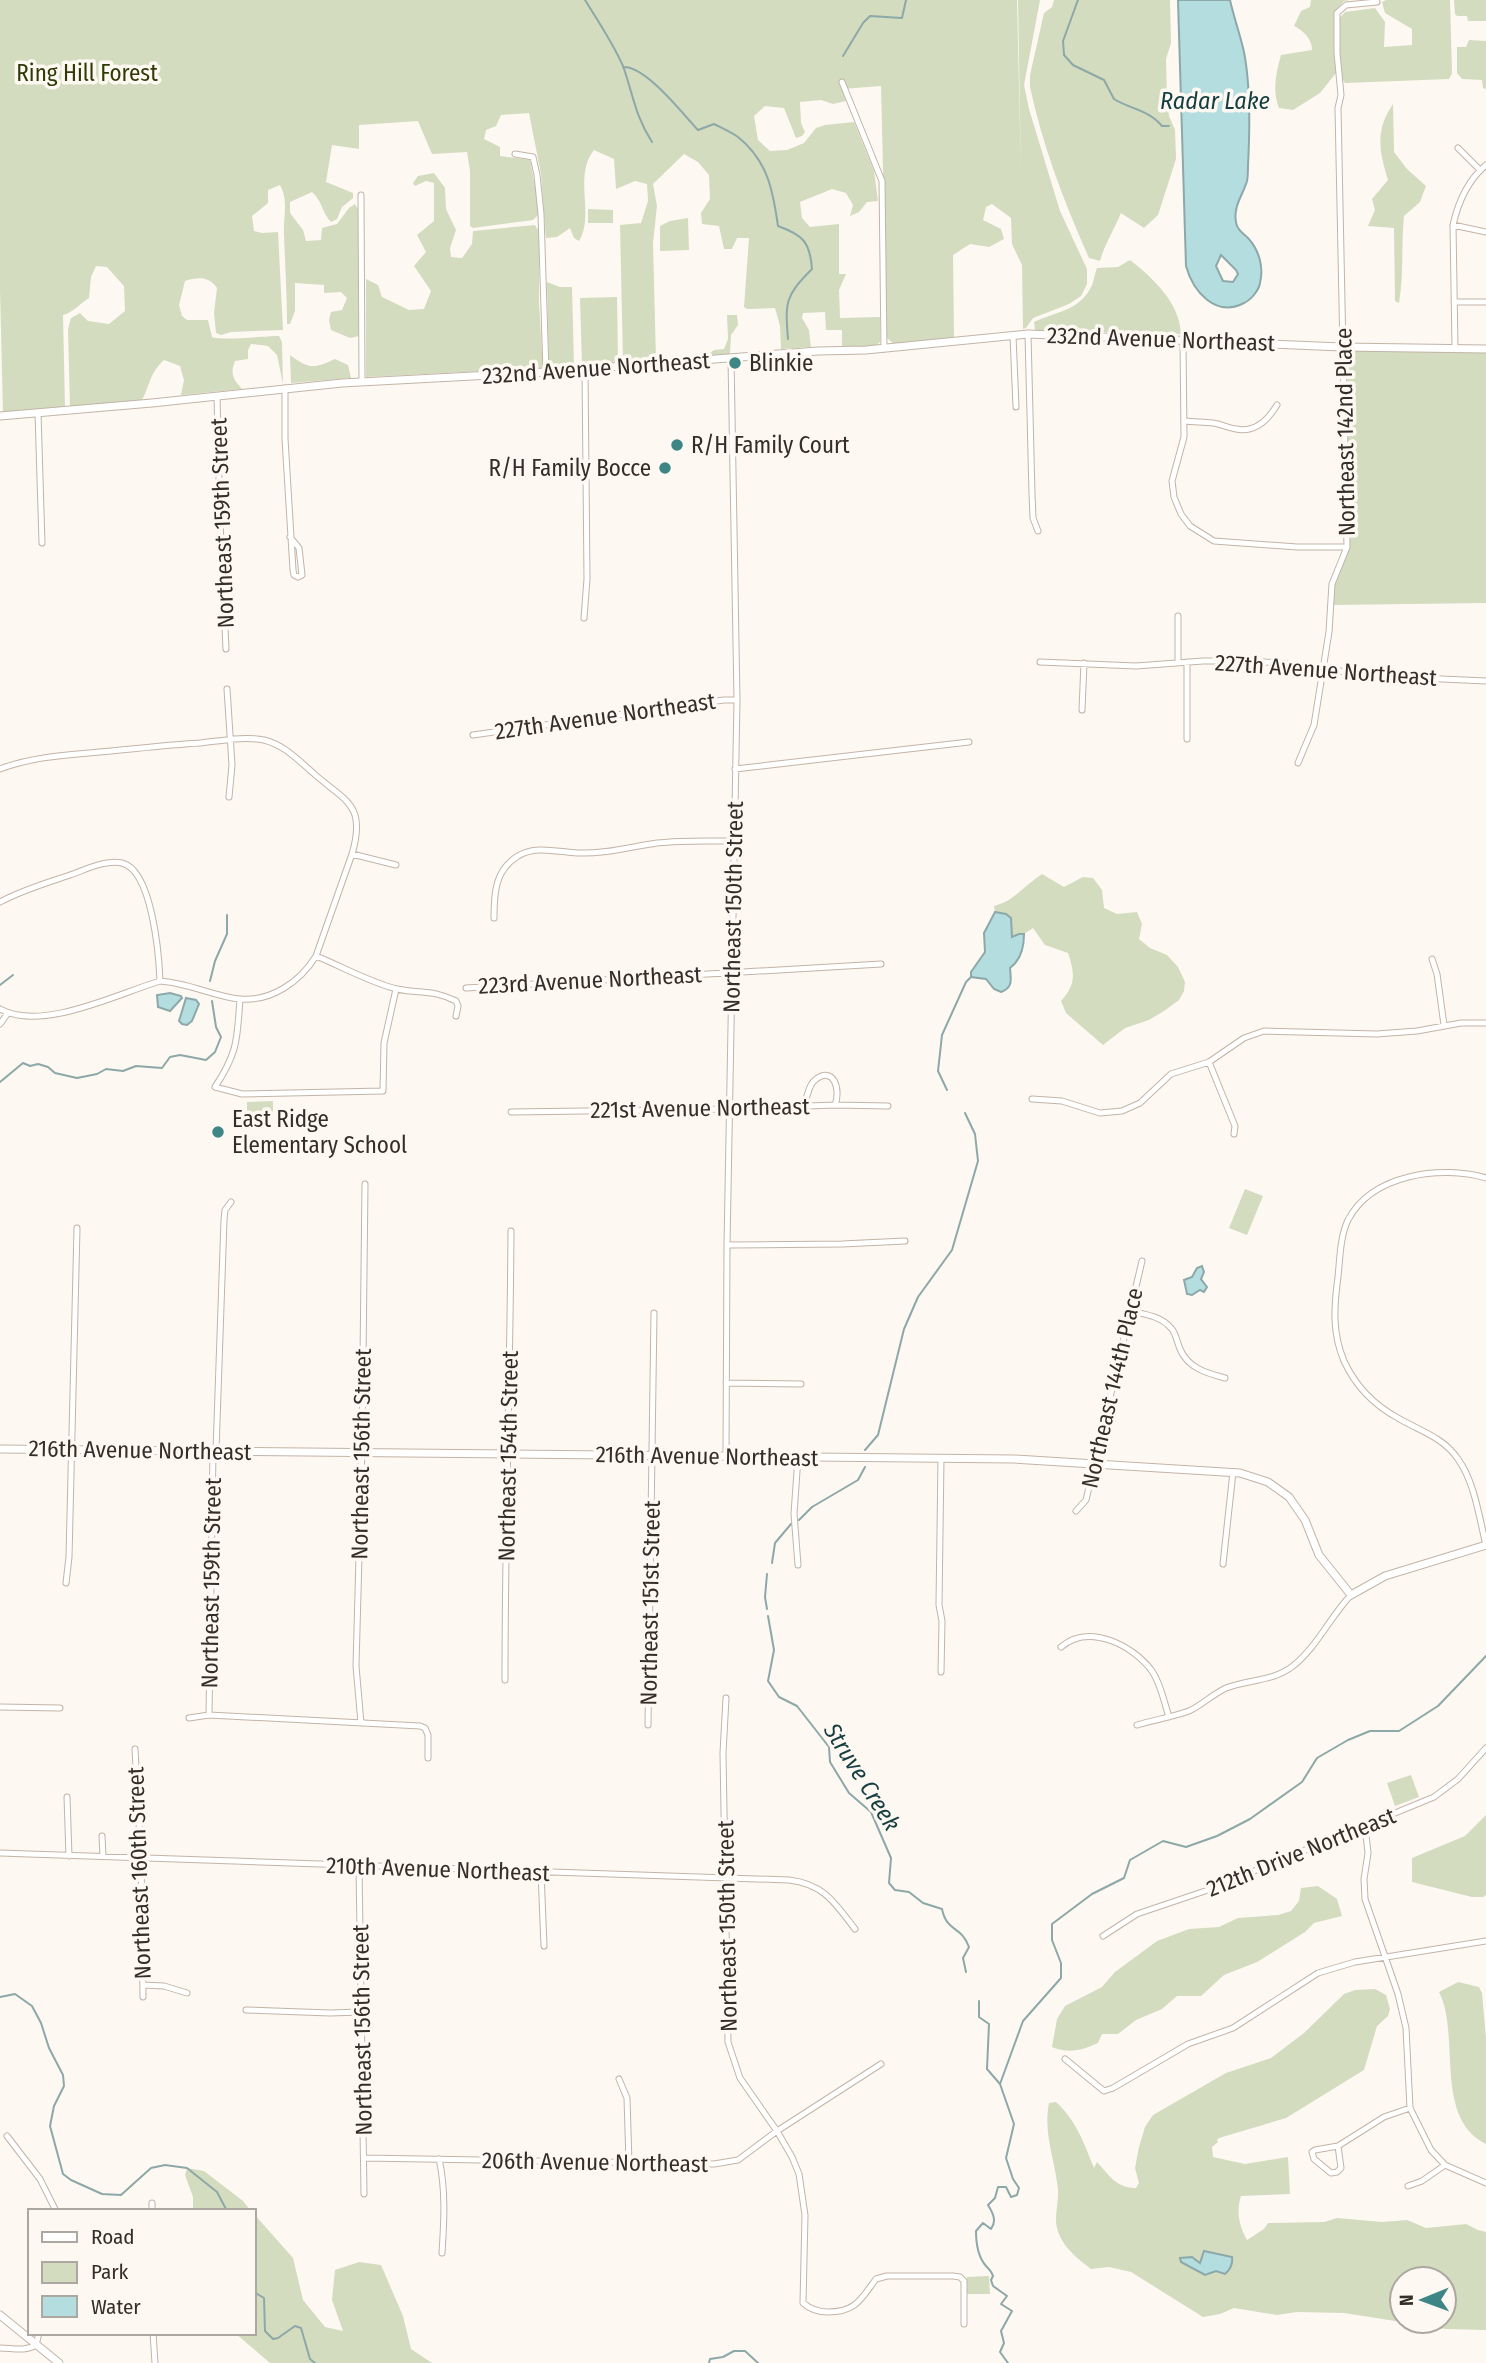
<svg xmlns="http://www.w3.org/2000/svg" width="1486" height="2363" font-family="'Fira Sans Condensed',sans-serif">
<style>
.green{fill:#d3dcbf;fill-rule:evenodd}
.water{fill:#b3dddf;stroke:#8da8a8;stroke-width:2;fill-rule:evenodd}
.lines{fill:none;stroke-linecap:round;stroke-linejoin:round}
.stream{stroke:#8da8a8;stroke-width:2}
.minor-casing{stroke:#c3b4a7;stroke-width:7}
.tertiary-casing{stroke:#c3b4a7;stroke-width:9}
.minor{stroke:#fff;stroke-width:5}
.tertiary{stroke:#fff;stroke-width:7}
.poi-dot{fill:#3e8686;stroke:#fef8f2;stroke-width:2.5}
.labels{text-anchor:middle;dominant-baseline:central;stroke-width:7;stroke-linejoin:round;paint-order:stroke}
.park-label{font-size:23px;fill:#2f3b06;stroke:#fef8f2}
.street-label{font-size:23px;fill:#342e29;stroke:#fef8f2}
.poi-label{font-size:23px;fill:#342e29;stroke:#fef8f2;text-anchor:start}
.water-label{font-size:24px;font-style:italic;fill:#153e40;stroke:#fef8f2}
</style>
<rect width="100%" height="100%" fill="#fef8f2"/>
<path class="green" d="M0,0H1017L1021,172L1018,0H1040L1024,85L1029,109L1060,211L1087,269V284L1081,296L1069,304L1033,318L1026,328L1023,329L1022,265L1012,244L1011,218L992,204L986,207L983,220L1001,229L1004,239L989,247L970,244L953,255L954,339L894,344L887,338L881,86L842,89L846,101L833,104L821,100L800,102L801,123L805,132L802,136L796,138L784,108L765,106L754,116L758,140L770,151L787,150L804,143L816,128L825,125L854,122L874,171L878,201L867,202L859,212L850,216L853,205L846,193L832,189L800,202L802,218L810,227L839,224V274H846L839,290L840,318L880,317V342L876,346L842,347V330H826L825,312L803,313L802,318L809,330L811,347L781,349L780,326L775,308L747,309L744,307L749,238H737L732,249H724L719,226L702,224L701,213L710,199L709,175L698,162L684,154L653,184L657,206L653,243L656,360L623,362L620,225L641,223L648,201L647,184L635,181L616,189L614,159L594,150C573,176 595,215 579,241L574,238L570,228L557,237L546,238L541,174L529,113L501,115L496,126L486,130L484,139L500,147V156L530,160L538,202V215L533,220L473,228L470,226V171L467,152L432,154L418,121L359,125V149L332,145L326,182L353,193V198L342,207L337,219L331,222C322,213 323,202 312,192L290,202V213L303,230L306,241L321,240L322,228L337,224L349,208L355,204L358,209L359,336L350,338L331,330L329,320L331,312L342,310L347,298L341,292L324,293V285L295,283V311L290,324H287C287,294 285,264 284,234C283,216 289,202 280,185L268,190V203L252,216L254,231L262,233L278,232L283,330L231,332L221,335L216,333L214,313L217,288C209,276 198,277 185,281L179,305L182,316L187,320H208L212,337C222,341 264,336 279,336L282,342L283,384L277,355L268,346L251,344L248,350V359L235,361C230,374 233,379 242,389L181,395L184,380L180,366L164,360C149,374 151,383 142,400L70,408L68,329L71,318L80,313L88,321L109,324L125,311L124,286L107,267L96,266L91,277L89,298C81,303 72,313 63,315L65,409L3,413L0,289Z
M1054,0H1170L1171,43L1166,59L1167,99L1169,116L1175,130L1176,159L1158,215L1144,228L1121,213C1114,230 1105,243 1100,261L1089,258C1064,202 1043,147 1030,87V75L1044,13L1052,7Z
M1311,0H1350L1344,1L1335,11L1336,73L1320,93L1293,110L1279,108C1272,91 1276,73 1281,55L1312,50C1312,39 1304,31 1294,26L1301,11L1310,7Z
M1386,0H1450L1452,73L1449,79L1345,83L1341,77L1338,20L1345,12L1375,8L1385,22L1384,47L1412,45V29L1385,13L1382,2Z
M1454,0H1486V21H1468L1467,16H1457L1455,14Z
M1469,40L1486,41V89L1483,88L1482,80L1462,79L1457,73V47H1466Z
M1393,104L1394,152L1407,169L1426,186L1420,202L1404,216C1401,245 1404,274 1399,303L1395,301L1394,228L1368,226L1375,210L1372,199L1388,180C1379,151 1375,130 1393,104Z
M434,173L445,188L446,209L456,230L450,248L451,257L462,258L472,244L473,231L535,225L539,232V303L543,368L366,377V279L378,285L382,297L409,310L424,309L431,291L414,266L426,252L417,235L434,221V183L426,181L415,186L413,183L418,176Z
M588,209L613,210V223H588Z
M688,218L689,250L660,251V226L670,221Z
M1130,260C1153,278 1180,303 1181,334L1035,330L1034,322C1055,312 1078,311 1090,289C1094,283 1094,275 1097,268L1118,267Z
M547,282L560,287H572L574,365L549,367Z
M617,297L618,362L582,365L580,298Z
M727,315H737L738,325L731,335L730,354L706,356L714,350L724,349L728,339Z
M1342,347L1486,349V603L1331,605L1332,584L1347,547Z
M290,355C309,369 314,369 335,359L348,365L351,378L291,383Z
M1042,874L1064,887L1083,877L1093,878L1102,890L1104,908L1117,914L1137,912L1142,924L1139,939L1150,948L1167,955L1178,967L1185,982L1184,991L1179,1000L1164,1011L1149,1020L1125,1028L1103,1045L1066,1013L1061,1001C1076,984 1075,974 1068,953L1045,945L1033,928L1024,934H1019L1012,937L1006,914L995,912L994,906C1014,901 1025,885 1042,874Z
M273,1101V1116L247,1117V1102Z
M1245,1189L1263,1196L1247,1235L1229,1228Z
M1411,1775L1419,1797L1395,1806L1387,1783Z
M1486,1815V1895L1483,1897H1472L1412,1882V1858L1465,1836Z
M1318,1886L1337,1899L1342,1916L1314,1923L1305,1932L1257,1962L1224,1975L1201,1996H1177L1162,2009L1136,2020L1118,2034H1102L1098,2043C1084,2050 1068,2054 1052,2047L1057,2019L1065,2006L1102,1987L1115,1972L1157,1941L1189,1929L1219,1927L1238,1918L1278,1915L1291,1911L1299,1901L1301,1888Z
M1458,1982L1479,1987L1482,1993L1486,2038V2144C1433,2118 1461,2034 1439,1992Z
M1375,1989L1386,1995L1390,2009L1388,2016L1377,2026L1364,2070L1286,2118L1219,2138L1217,2140L1218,2142L1212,2147L1213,2157L1245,2164L1288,2157L1290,2194L1241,2196C1236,2211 1239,2226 1247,2240L1264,2229L1268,2223L1324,2222L1337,2218L1382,2222L1407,2220L1426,2228L1466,2224L1478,2230L1486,2232V2330L1446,2329L1344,2313L1297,2312L1277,2315L1234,2308L1220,2314L1203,2317L1131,2272L1109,2267L1091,2269C1078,2259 1061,2246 1057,2228C1054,2216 1059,2202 1058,2190C1055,2159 1043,2134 1049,2103L1056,2102C1076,2120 1084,2143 1094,2168L1097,2162C1109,2175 1116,2188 1136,2188L1139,2183L1135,2168L1139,2147L1145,2127L1153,2115L1226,2073L1271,2058L1304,2033L1344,1994L1355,1990ZM1402,2279H1444V2321H1402Z
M187,2168L204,2171L243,2201L251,2211H193V2197L185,2175Z
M254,2214L293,2258L303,2300L325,2327L343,2331L332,2300L335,2270L359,2262L381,2265L403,2316L411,2349L432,2363H270L235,2333H254Z
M989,2276L990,2294H967V2277Z"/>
<path class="water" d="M1178,0H1230C1234,18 1240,34 1244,52C1251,88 1250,128 1248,165C1248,170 1248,176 1247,181C1243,195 1233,206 1236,222C1237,230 1243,233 1248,238C1259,250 1264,267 1260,283C1259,290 1251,300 1244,303C1215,318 1193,291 1186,266ZM1221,255L1236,270L1238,274L1233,282L1223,281L1216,266Z
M995,912L1006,914L1011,918L1012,937L1019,934H1024C1024,948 1021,960 1010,968C1011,980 1013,988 1001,992L994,989L986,979L971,977V972L985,952L984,933Z
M170,993L181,996L182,998L170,1011L158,1007L157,995Z
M186,998L196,1000L199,1004L192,1021L187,1025L182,1024L179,1021Z
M1202,1266L1204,1272L1201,1279L1207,1287L1204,1292L1200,1290L1192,1295L1187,1294L1184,1280L1192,1277L1197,1268Z
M1204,2251L1232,2257C1233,2264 1231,2269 1225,2274L1216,2271L1205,2275L1181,2262L1180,2258L1192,2257L1200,2263Z"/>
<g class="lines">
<path class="stream" d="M585,0C598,21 613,43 623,66C633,94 635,116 652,142
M1078,0L1063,41L1064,55L1073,65L1104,80L1114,99C1130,109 1149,110 1162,126H1169
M843,56L863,23L870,16L902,18L906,0
M623,67C646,66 682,113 698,130L714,124C722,128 731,132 738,137C768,161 773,191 778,226C803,235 810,242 812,269C785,296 785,302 788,339
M210,981L215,961L227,934V915
M0,985L13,975
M0,1082L23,1063L30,1066L38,1064L48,1067L55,1073L77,1078L97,1074L106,1069L123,1071L136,1066L162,1068L170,1057L180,1055L206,1060L215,1052L221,1037L216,1027L212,1001
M947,1090L938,1071L942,1035L966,982L971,977
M865,1450L878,1435L904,1329L918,1297L952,1250L978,1161L975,1134L965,1113
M799,1520L812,1507L858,1480L865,1467
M772,1563L775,1543L791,1524
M767,1609L765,1597L767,1574
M768,1616L774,1650L768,1681L779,1697L797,1706L829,1747L830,1762L849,1793L871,1812L891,1858L889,1883L895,1890L909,1892L923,1903L942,1909C947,1933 961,1925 969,1947L963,1958L966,1972
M0,1997L15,1994L32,2006L41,2023L49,2048L63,2075L64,2086L54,2106L50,2126L63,2174L71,2180L102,2194L121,2195L151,2168L165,2165L187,2168L217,2192L227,2211
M979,2001V2017L989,2024L987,2069L1000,2084L1014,2124L1006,2158L1013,2179L1019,2188L1017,2195L1011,2197L1006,2187H998L995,2198L988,2205C993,2213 997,2221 991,2229L983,2223L976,2231C976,2243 978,2257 986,2266C989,2269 992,2272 993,2276L991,2280L993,2286L1007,2296L1001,2304L1012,2311L1001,2331L1004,2343L1000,2352L1008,2363
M1000,2084L1023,2021L1061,1978V1963L1052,1940V1924L1092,1894L1124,1878L1130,1860L1163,1841L1186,1847L1217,1836L1250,1819L1302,1782L1317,1758L1348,1740L1370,1731H1399L1438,1706L1486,1656
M254,2292L264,2298L265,2331L273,2339L278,2338L295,2326L301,2328L310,2359L315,2363
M709,2363L710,2359L723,2357L734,2351H745L758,2363"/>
<defs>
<path id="minor" d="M842,82L882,181L884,349
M1458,148L1480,170
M515,154L533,157L537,175L541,214L546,372
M361,195L362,381
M1453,225L1486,232
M1454,302H1486
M1028,334L1032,494L1033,518L1038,531
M1013,336L1016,407
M1183,340L1184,437L1172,481L1174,497L1181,514L1190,526L1214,541L1297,547H1347
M1455,348L1453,225C1458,203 1468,180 1486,165
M285,388V439L293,570L294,575L298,577L302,575L299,548L290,537
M217,396L220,521L226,649
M38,413L42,543
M1185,421C1194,422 1204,422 1213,423C1221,424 1228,428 1236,429C1255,433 1268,420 1277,405
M1178,616V662
M584,618L587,579L585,369
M1040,662L1136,666L1203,661H1249L1282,663L1376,676L1486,681
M227,689L232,765L229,797
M1082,710L1084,663
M473,735L724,700H737
M1187,739V662
M1298,763L1314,725L1329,632L1332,584L1347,547L1338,108L1341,95L1337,53V13L1346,5L1377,2
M0,769C31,757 66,755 99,752C133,749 166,745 200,743C220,741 244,736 264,740C284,745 297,759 312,772C344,801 367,803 352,854L316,956
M735,769L969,742
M352,854L396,865
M0,902C22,890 46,883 70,875C85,870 106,859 122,863C152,870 159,955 160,981
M494,918C494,893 495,870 518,856C535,845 558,852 577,853C605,854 630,847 657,843C683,840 708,841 733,841
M1432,959L1437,974L1444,1025
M466,988L881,964
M240,999C237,1040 238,1052 215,1087L242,1094L383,1091L384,1043L396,989
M0,1009C42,1032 117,994 160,981C189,983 213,996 239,999C271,1002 300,982 316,956C341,966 371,983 397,989C421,994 432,989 456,1001L458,1006L456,1016
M0,1024L8,1013
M1209,1062L1235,1126L1234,1134
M1032,1099L1062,1101L1100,1113L1122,1111L1140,1103L1171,1074L1209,1062L1244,1038L1264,1031L1377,1034L1417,1031L1461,1023H1486
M802,1106C809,1098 807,1086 815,1080C834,1065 841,1090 835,1105
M511,1112L731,1109L835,1105L888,1106
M1486,1178C1441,1165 1372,1174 1348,1220C1340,1237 1340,1258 1338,1277C1334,1306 1332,1333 1344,1361C1355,1385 1374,1405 1398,1418C1420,1431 1443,1437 1458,1459C1475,1483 1479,1517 1486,1545
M727,1245L842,1244L905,1241
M1130,1311C1144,1314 1161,1316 1171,1328C1176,1333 1177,1342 1180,1349C1188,1368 1206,1373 1225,1378
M726,1383L801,1384
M216,1451L224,1220L225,1210L231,1202
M726,1456L727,1245L737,700L731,358
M1076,1511L1086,1500L1142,1261
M1223,1564L1233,1472
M798,1565L794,1514L798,1457
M66,1583L69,1557L77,1228
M1061,1647C1089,1623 1133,1645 1152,1671C1161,1684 1164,1702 1169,1717
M941,1672L942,1621L939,1605L941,1458
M505,1680C505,1530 510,1381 511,1231
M726,1698L723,1753L728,2042L740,2078L777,2131L792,2157L799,2174L805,2215L803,2303C811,2310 818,2312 828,2312C856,2312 861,2299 876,2279L887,2276H953L960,2277L964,2281V2324
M0,1707L60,1708
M209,1715L213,1451
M189,1718L209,1715L420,1726L425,1728L428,1735V1758
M361,1723L356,1666L362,1447L365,1184
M648,1725L654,1313
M1137,1725C1154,1720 1172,1717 1189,1711C1202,1705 1213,1694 1226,1688C1249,1679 1272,1682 1293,1666C1317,1647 1330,1617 1351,1595
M135,1749L141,1858L143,1997
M67,1797L69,1856
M1365,1826L1368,1853L1364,1879L1365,1899L1398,1994L1406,2028L1410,2108L1431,2150L1445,2165L1486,2183
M102,1836L103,1856
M0,1853L789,1880C824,1884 835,1903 855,1929
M359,1867L364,2194
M541,1872L544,1946
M1103,1936L1137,1914L1208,1890L1434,1797L1458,1779L1486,1748
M143,1985L164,1986L187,1993
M246,2010L330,2013L361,2012
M1065,2059L1104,2091L1113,2088L1188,2044L1233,2028L1318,1973L1355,1962L1486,1941
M619,2079L627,2098L629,2163
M7,2136L40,2179L56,2211
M1338,2146L1341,2168L1337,2172L1331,2173L1314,2159L1312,2152L1315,2150L1338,2146L1384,2117L1410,2108
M364,2158L714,2164L738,2160L777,2131L881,2064
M439,2159C446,2189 444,2223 442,2253
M1408,2186L1422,2181L1445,2165
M152,2211V2203
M153,2333L155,2363
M0,2348C12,2348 25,2352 36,2345L39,2333"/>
<path id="tertiary" d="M0,416L152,403L342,383L546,372L818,351L866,350L1028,334L1342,347L1486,349
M0,1449L1014,1459L1240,1473L1268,1482L1289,1497L1305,1520L1319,1555L1351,1595L1385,1576L1486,1545
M0,2315L59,2363"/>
</defs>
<use href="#minor" class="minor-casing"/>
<use href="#tertiary" class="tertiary-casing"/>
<use href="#minor" class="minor"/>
<use href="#tertiary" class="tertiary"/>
</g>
<g class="poi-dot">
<circle cx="735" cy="363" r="7"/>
<circle cx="677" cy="445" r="7"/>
<circle cx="665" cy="468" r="7"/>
<circle cx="218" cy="1132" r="7"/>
</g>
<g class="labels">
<g class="park-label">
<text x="87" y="73">Ring Hill Forest</text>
</g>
<g class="street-label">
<text transform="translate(1161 339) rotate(2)">232nd Avenue Northeast</text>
<text transform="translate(596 368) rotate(-4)">232nd Avenue Northeast</text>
<text transform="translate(1345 432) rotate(-91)">Northeast 142nd Place</text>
<text transform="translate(222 523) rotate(-92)">Northeast 159th Street</text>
<text transform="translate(1326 670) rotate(4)">227th Avenue Northeast</text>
<text transform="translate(605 716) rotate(-8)">227th Avenue Northeast</text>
<text transform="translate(733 907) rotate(-89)">Northeast 150th Street</text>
<text transform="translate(590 980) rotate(-3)">223rd Avenue Northeast</text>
<text transform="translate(700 1108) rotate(-1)">221st Avenue Northeast</text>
<text transform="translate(1112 1388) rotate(-77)">Northeast 144th Place</text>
<text transform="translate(140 1450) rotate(1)">216th Avenue Northeast</text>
<text transform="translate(361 1454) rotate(-89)">Northeast 156th Street</text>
<text transform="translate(508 1456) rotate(-89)">Northeast 154th Street</text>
<text transform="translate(707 1456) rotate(1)">216th Avenue Northeast</text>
<text transform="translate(211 1583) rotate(-89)">Northeast 159th Street</text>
<text transform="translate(650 1603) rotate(-89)">Northeast 151st Street</text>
<text transform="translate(1301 1852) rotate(-22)">212th Drive Northeast</text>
<text transform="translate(438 1869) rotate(2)">210th Avenue Northeast</text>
<text transform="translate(139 1873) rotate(-92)">Northeast 160th Street</text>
<text transform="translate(727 1926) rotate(-91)">Northeast 150th Street</text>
<text transform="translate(362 2030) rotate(-91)">Northeast 156th Street</text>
<text transform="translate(595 2162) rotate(1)">206th Avenue Northeast</text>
</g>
<g class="poi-label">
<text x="749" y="363">Blinkie</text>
<text x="691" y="445">R/H Family Court</text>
<text x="651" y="468" text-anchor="end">R/H Family Bocce</text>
<text x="232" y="1119">East Ridge<tspan x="232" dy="26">Elementary School</tspan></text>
</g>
<g class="water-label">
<text x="1215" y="101">Radar Lake</text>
<text transform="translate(862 1777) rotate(58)">Struve Creek</text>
</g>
</g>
<rect x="28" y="2209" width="228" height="126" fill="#fef8f2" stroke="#ada7a2" stroke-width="2"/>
<rect x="42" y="2232" width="35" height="10" fill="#ffffff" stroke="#ada7a2" stroke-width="2"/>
<text x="91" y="2244" font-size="21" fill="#342e29">Road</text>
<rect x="42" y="2262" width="35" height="21" fill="#d3dcbf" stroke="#ada7a2" stroke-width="2"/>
<text x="91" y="2279" font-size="21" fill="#342e29">Park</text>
<rect x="42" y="2296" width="35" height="21" fill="#b3dddf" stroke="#ada7a2" stroke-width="2"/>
<text x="91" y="2314" font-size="21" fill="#342e29">Water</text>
<g transform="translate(1423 2300) rotate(269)"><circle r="33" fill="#fef8f2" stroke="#ada7a2" stroke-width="2"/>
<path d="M0-5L12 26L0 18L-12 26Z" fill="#3e8686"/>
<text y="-10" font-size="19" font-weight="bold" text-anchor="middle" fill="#342e29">N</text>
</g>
</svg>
